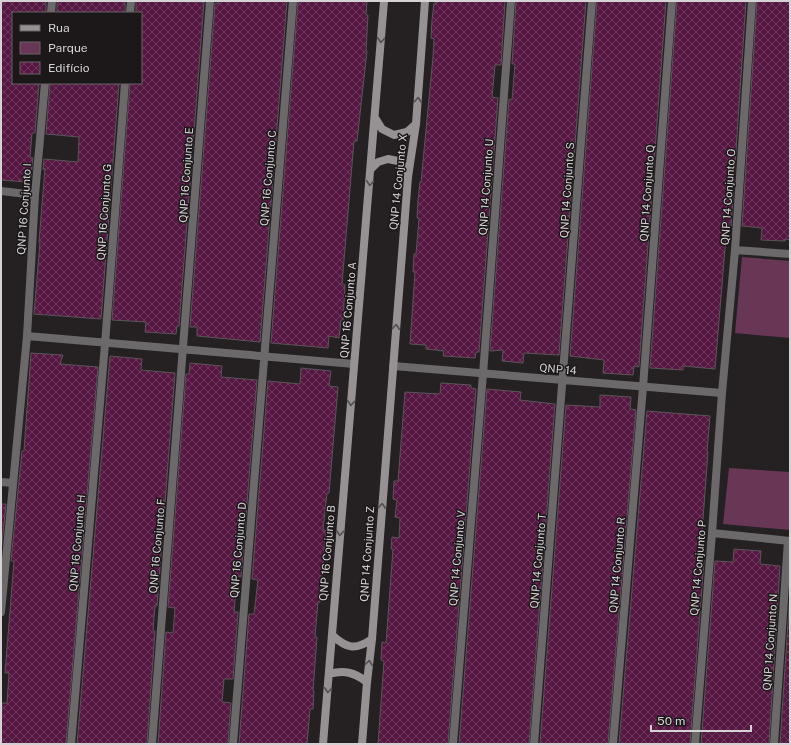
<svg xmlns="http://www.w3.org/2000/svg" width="791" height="745" font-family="'Public Sans',sans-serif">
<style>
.park{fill:#683756}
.building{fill:url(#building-cross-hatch);stroke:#5a5558}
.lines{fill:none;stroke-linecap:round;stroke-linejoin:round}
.street{stroke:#6c696b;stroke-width:8}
.secondary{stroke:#969294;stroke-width:8}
.oneway{stroke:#534f51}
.labels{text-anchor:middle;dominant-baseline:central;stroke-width:3;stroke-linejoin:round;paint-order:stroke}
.street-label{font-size:11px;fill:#d5d2d4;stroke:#1c181a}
</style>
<defs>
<pattern id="building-cross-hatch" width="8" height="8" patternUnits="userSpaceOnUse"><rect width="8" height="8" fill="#561842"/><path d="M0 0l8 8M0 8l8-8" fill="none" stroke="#6d395c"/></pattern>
</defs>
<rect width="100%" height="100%" fill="#252123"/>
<path class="park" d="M742,257L790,261V338L735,333Z
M729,468L790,472V530L723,524Z"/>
<path class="building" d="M1,1H46V13H13V83H39L35,133H32L30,157L33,158L31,178L27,182L1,180Z
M57,1H125V13H57Z
M136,1L204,2L179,326H177L176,334L145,332L146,322L112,320L130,83H141V13H136Z
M218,1H287L260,342L197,336V327H190L215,3L218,4Z
M298,1H367L366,15H368L366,51H367L357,141H354L342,284L345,285L343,320H341L339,338L329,336L328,348L271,343Z
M437,1H505L501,65H495L492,97L498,98L479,352H476L475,358L443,356L444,351L426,349V345L410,344L415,272H413L414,254H416L419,218H417L418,200L420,182H421L433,57L434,39L431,38L432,20L434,3H437Z
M516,1H586L559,355L524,353L523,363L502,361L503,350L490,351L509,99L512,100L515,64H512Z
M597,1H666L639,367L634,366L633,375L603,373L604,360L570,356Z
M677,1H746L731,226L727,225L715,369L683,366V370L650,368Z
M757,1H790V240L785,239V241L761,240L762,228L742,226Z
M50,83H119L101,319L34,314L40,242H39L45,168L43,170L44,159L78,162L79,137L46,134Z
M31,353L63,355L60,364L98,367L66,744H1L2,703H7L9,673H5L14,561H11L22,451H24Z
M110,356L142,359L141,370L175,373L157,606H155L153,630L155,631L147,744H77Z
M190,363L222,366L221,377L257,380L241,577L237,576L234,612H238L233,679H224L222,702L231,703L228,744H158L166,632L173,633L175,608L168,607L186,374H189Z
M301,368L331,371L329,386L338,387L329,493H327L323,530H326L320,602H318L315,637H317L313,691H314L313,709H310L307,744H239L249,614H254L258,580L252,579L268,381L300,384Z
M441,383L471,385V388L476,389L448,744H378L384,661L381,660L382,642L386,643L393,549H391L392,537L399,538L400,518L395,517L397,500L393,499L394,481H398L405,392L440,394Z
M487,389L521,392L520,400L555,404L529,744H459Z
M600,395L631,397L630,409L636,410L608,744H540L566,405L600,407Z
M647,411L710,416L707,452H708L700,559L704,560L690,744H619Z
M1,504H6L1,553Z
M734,549L761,551L760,564L780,566L769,744H701L715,561L733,562Z
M790,592V744H780Z"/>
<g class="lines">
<path class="street" d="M51,13L52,1
M130,13L131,1
M1,191L35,195
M735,250L790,254
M27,336L354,364
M393,366L722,393
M1,482L12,483
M712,533L790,541
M1,612L27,336L35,195L45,83
M71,744L105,344L125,83
M152,744L210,1
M233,744L293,1
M453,744L483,374L511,1
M534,744L592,1
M613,744L643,387L672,1
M695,744L712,533L722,393L735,250L752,1
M774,744L788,541"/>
<path class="secondary" d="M375,118L382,129L394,135L407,132L416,124
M371,169L378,162L388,159L398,161L405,168L408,177
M332,635C346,648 355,651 372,639
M329,674C344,670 354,672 367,682
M323,744L384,1
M362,744L367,682L372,639L408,177L416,124L425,1"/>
</g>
<defs><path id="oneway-chevron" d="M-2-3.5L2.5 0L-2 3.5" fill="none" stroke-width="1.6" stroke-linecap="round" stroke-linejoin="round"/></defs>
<g class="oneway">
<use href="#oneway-chevron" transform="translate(381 40) rotate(94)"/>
<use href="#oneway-chevron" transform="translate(418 100) rotate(-86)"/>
<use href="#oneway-chevron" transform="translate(370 183) rotate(95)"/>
<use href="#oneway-chevron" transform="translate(396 327) rotate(-85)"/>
<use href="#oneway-chevron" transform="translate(351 403) rotate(95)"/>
<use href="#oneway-chevron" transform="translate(382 506) rotate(-86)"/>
<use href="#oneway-chevron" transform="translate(340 533) rotate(95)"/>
<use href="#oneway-chevron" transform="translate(369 663) rotate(-83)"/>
<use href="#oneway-chevron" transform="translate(328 690) rotate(94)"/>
</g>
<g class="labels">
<g class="street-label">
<text transform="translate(186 175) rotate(-86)">QNP 16 Conjunto E</text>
<text transform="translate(268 178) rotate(-85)">QNP 16 Conjunto C</text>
<text transform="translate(398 182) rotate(-84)">QNP 14 Conjunto X</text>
<text transform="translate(486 187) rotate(-86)">QNP 14 Conjunto U</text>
<text transform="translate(567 190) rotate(-86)">QNP 14 Conjunto S</text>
<text transform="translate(647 193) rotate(-86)">QNP 14 Conjunto Q</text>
<text transform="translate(728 197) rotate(-86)">QNP 14 Conjunto O</text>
<text transform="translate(24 209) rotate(-86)">QNP 16 Conjunto I</text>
<text transform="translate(104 212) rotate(-86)">QNP 16 Conjunto G</text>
<text transform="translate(348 310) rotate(-85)">QNP 16 Conjunto A</text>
<text transform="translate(558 369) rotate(5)">QNP 14</text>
<text transform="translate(77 543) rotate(-85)">QNP 16 Conjunto H</text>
<text transform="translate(157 546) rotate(-85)">QNP 16 Conjunto F</text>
<text transform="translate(238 550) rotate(-85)">QNP 16 Conjunto D</text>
<text transform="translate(327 553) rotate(-85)">QNP 16 Conjunto B</text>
<text transform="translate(367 554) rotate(-86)">QNP 14 Conjunto Z</text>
<text transform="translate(457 558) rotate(-85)">QNP 14 Conjunto V</text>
<text transform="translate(538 561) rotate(-85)">QNP 14 Conjunto T</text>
<text transform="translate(617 565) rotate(-85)">QNP 14 Conjunto R</text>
<text transform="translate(698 568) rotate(-85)">QNP 14 Conjunto P</text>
<text transform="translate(770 642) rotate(-86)">QNP 14 Conjunto N</text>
</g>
</g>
<rect width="791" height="745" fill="none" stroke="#d5d2d4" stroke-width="4"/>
<rect x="12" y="12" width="130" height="72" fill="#1c181a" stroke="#666264"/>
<rect x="20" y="25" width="20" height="6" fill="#969294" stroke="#666264"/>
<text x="48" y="32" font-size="12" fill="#d5d2d4">Rua</text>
<rect x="20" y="42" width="20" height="12" fill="#683756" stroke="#666264"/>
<text x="48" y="52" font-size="12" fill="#d5d2d4">Parque</text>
<rect x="20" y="62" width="20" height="12" fill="url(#building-cross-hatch)" stroke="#666264"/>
<text x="48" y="72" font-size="12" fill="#d5d2d4">Edifício</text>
<path d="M651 725v6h100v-6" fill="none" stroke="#d5d2d4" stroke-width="2"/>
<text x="657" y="725" font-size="12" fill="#d5d2d4" stroke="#1c181a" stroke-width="3" paint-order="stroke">50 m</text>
</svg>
